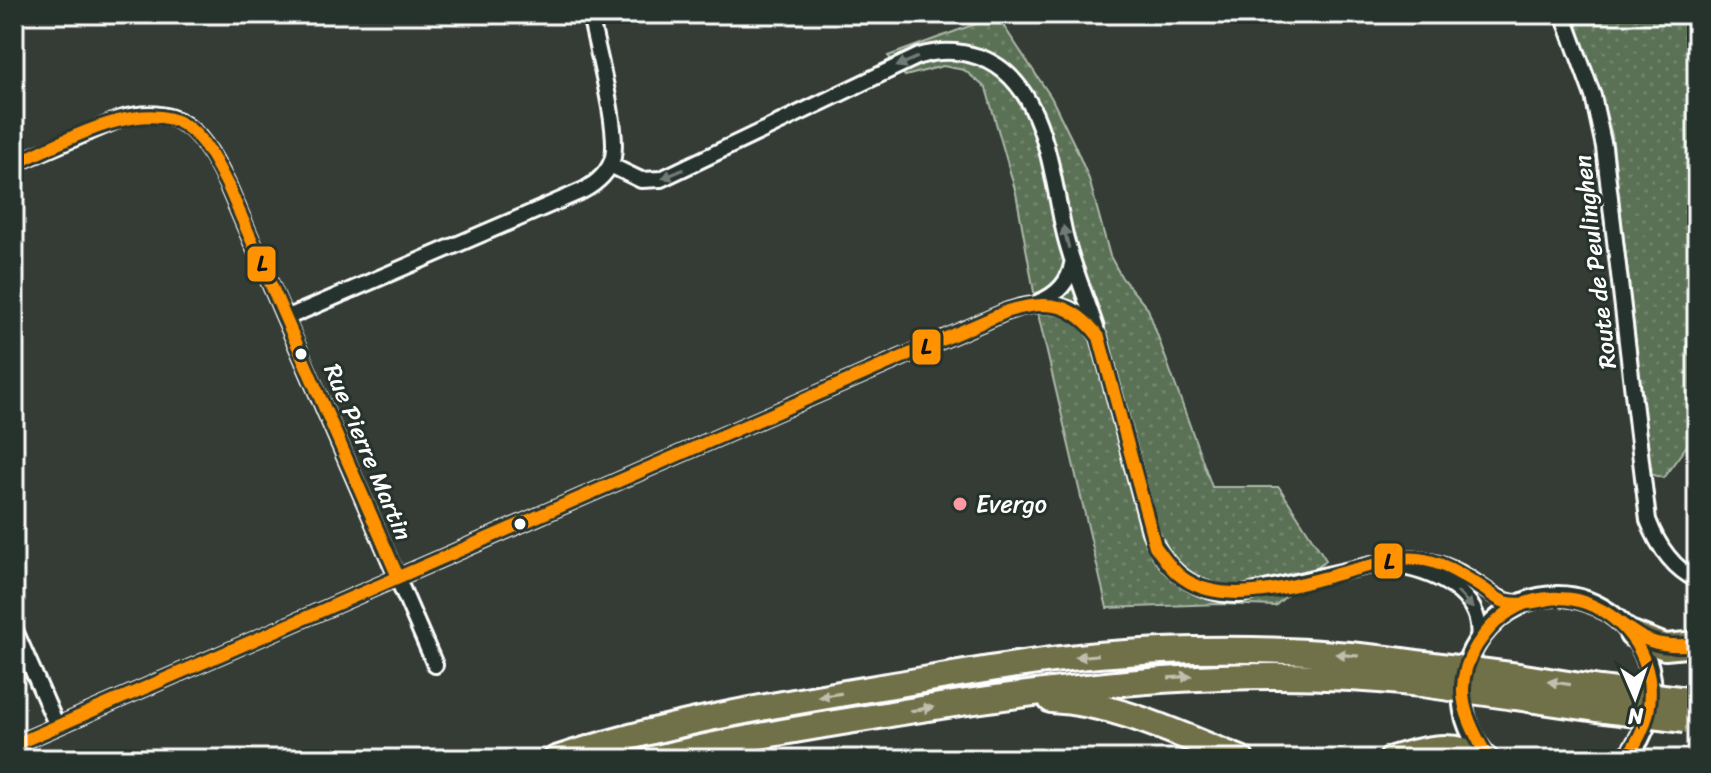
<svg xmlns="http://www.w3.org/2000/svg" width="1711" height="773" font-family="Sriracha,sans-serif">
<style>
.grass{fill:url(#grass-dots);stroke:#acb8aa;stroke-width:2}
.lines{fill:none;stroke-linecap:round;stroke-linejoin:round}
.street-casing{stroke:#fff;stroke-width:20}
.secondary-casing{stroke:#fff;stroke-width:24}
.highway-casing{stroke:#fff;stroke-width:30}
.street{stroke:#26332d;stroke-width:14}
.secondary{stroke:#26332d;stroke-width:18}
.highway{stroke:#70704a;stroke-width:24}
.highway-bridge-casing{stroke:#fff;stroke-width:30;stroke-linecap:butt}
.highway-bridge{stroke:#70704a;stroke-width:24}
.bus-1-casing{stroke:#26332d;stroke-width:18}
.bus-1{stroke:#ff9200;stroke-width:12}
.oneway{fill:#727a76}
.oneway2{fill:#bfbfae}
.bus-dot{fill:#fff;stroke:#26332d;stroke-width:3}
.poi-dot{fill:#ff9aa2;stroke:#26332d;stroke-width:3}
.labels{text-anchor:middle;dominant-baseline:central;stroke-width:6;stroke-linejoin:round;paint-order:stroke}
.street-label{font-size:24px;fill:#fff;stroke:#26332d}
.poi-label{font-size:24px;fill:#fff;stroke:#26332d;text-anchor:start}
.line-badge{stroke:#26332d;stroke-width:3}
.pale-badge-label{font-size:22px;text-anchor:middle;font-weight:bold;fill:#111}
</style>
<defs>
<pattern id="grass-dots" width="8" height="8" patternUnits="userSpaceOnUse" patternTransform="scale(2)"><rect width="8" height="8" fill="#5a7155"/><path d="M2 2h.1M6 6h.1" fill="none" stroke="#73866e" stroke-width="1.8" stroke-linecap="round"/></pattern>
</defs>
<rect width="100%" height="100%" fill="#343c35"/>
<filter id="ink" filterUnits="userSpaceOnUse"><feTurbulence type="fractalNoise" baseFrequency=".0125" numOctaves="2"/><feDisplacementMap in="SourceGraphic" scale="16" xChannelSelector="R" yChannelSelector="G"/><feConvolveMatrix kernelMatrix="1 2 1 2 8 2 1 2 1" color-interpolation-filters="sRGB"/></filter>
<g filter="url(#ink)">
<path class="grass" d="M1570,14H1697V432L1663,478L1651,474L1612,135L1602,99Z
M997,16L1051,97L1075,146L1089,179L1110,256L1122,278L1148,309L1212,487H1279L1326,560L1275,606L1220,604L1107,608L1038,314L1016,193L986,88L964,70L943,66L905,76L888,56Z"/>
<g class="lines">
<defs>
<path id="street" d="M1563,14L1593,96L1604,147L1648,520C1657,544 1672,568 1697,580
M14,164L120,119C182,101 204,136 228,186L435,665
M610,165L641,180L661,179L919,56C939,50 958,50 979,57C1046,80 1051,176 1065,235C1073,267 1086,297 1096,328
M1039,302C1056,295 1069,283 1072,264
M286,318L584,190C597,183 610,171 613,157C619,127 596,47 590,14
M1399,566C1436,573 1484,594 1478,639
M14,628L57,726
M14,745L1008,311C1045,298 1077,302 1099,337L1150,532C1165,571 1196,594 1238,595L1394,560C1421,557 1444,563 1467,577C1487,590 1499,604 1524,603"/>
<path id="secondary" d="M1489,759C1409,670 1525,545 1616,618C1632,631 1644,648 1649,668C1657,701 1647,734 1625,759"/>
<path id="highway" d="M1632,634L1665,647L1697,644
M1518,676L1600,689
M1515,697L1597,709
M1051,700C1117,703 1181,736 1241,759
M556,759C660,724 767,706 875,688C949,676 1023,662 1098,655C1206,646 1316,648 1425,664
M653,759C737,738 824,725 909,711C1080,684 1249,664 1422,684
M1392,759C1425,748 1454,741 1486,759"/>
</defs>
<use href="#street" class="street-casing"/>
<use href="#secondary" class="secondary-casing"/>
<use href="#highway" class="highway-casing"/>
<use href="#street" class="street"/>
<use href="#secondary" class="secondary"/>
<use href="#highway" class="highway"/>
<defs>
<path id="highway-bridge" d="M1425,664L1518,676
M1422,684L1515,697
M1600,689L1687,700
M1597,709L1684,720"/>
</defs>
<use href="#highway-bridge" class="highway-bridge-casing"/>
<use href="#highway-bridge" class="highway-bridge"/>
<defs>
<path id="bus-1" d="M14,164C58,145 142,95 186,126C206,140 217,165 228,186L398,577
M14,745L1008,311C1048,299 1073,303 1099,337L1155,546C1163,557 1171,570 1183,578C1230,612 1313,579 1365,567C1382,563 1400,557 1418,559C1442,561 1465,577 1484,589C1490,593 1498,600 1505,602C1528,609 1551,593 1577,600C1631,615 1628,653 1697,644
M1489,759C1466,721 1450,687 1477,645C1552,530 1711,647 1625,759"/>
</defs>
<use href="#bus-1" class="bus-1-casing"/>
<use href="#bus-1" class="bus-1"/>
</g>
<defs><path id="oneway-solid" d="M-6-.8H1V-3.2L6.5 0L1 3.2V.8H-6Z" transform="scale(2)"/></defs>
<g class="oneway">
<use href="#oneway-solid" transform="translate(907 62) rotate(156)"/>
<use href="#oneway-solid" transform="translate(673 174) rotate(157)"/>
<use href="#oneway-solid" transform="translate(1066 237) rotate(-104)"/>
<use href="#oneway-solid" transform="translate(1465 600) rotate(47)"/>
</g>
<g class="oneway2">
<use href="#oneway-solid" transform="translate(1347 655) rotate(-175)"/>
<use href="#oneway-solid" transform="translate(1087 656) rotate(174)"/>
<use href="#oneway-solid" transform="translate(1180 677) rotate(-4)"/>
<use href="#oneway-solid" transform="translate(1559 683) rotate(-172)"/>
<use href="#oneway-solid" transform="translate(830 695) rotate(171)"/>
<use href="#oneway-solid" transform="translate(922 709) rotate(-9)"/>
</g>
</g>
<g class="bus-dot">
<circle cx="301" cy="354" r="7"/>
<circle cx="520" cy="524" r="7"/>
</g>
<circle class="poi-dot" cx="960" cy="504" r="8"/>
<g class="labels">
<g class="street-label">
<text transform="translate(1595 262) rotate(-97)">Route de Peulinghen</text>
<text transform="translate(368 452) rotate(67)">Rue Pierre Martin</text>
</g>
<g class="poi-label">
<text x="976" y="504">Evergo</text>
</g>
</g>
<g class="line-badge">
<rect x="246" y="245" width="31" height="38" rx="8" fill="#ff9200"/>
<rect x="911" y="328" width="31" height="38" rx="8" fill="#ff9200"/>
<rect x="1373" y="542" width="31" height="38" rx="8" fill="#ff9200"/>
</g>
<g class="pale-badge-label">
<text x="262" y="271">L</text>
<text x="926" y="354">L</text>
<text x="1389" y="569">L</text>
</g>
<rect width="1711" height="773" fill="none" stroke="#26332d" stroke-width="48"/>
<rect x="24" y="24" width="1663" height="725" fill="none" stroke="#fff" stroke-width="3" filter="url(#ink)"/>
<g transform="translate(1635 697) rotate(178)" stroke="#26332d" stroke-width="6" paint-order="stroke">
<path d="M0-6L14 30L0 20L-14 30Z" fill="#ffffff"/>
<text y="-12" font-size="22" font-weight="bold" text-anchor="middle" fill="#ffffff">N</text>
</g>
</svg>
